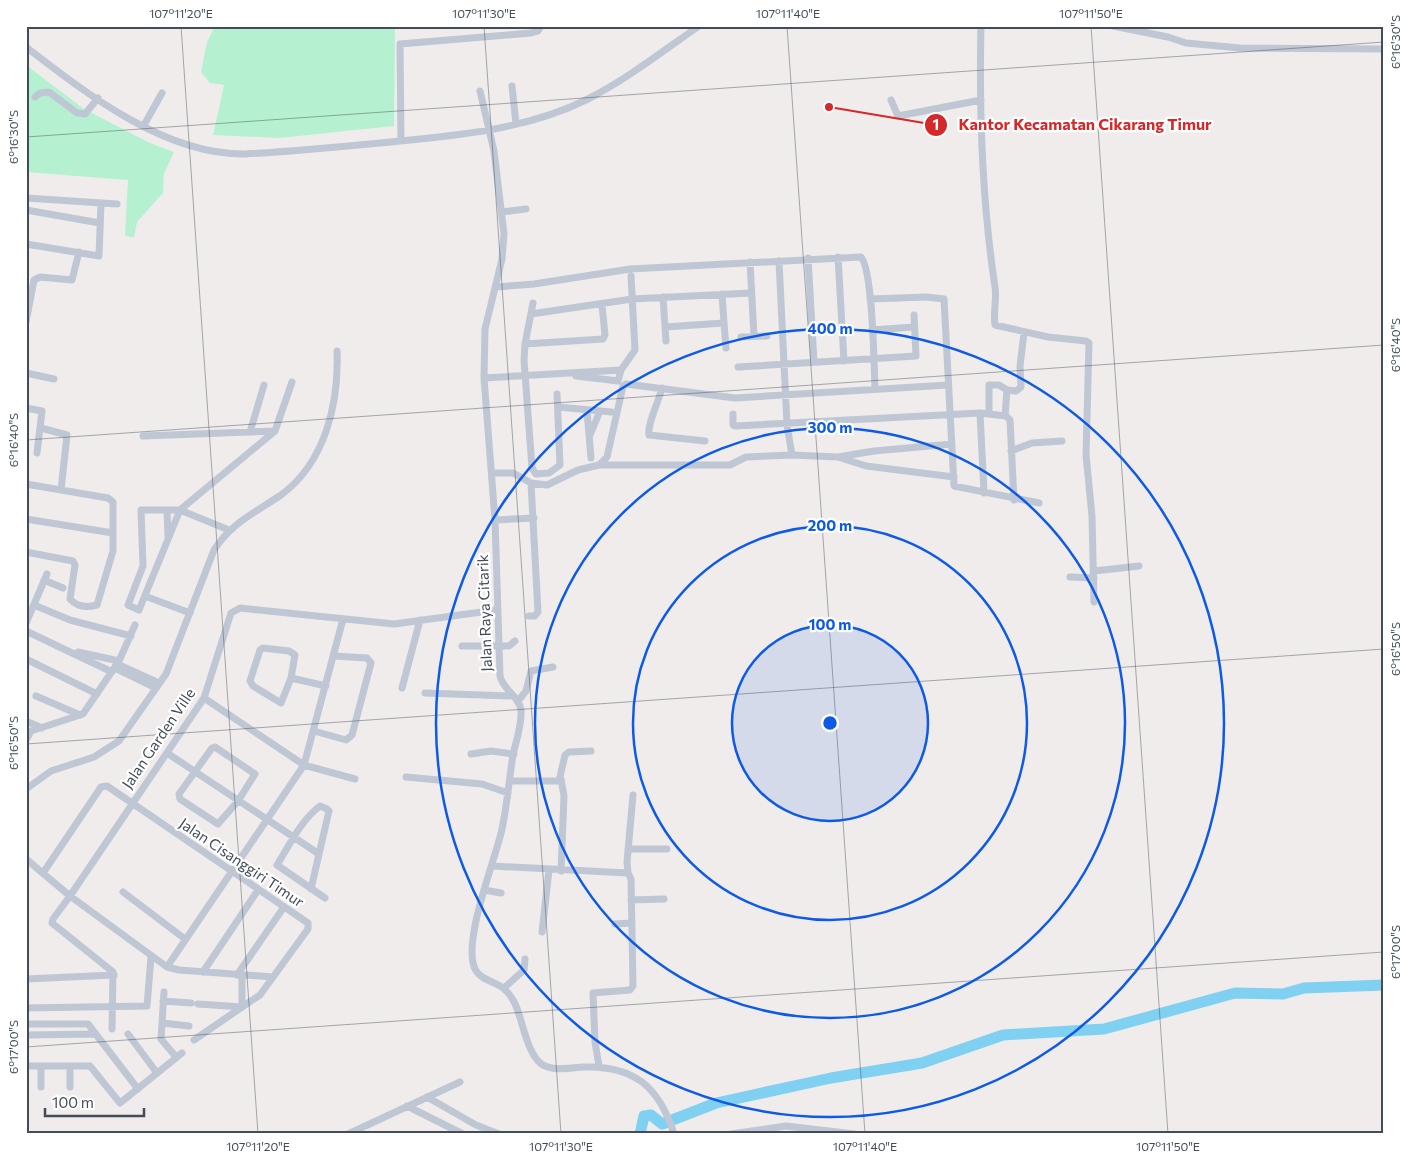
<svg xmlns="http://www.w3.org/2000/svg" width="1410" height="1160" font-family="Commissioner,sans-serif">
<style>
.green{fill:#b5f1d1}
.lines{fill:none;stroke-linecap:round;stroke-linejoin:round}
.river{stroke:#7fd0f1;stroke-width:11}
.minor{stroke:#bec7d3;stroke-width:7}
.ticks{fill:none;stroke:#434d5a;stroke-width:1;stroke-opacity:0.45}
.ring{fill:none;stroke:#0d5ae7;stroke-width:2.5}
.labels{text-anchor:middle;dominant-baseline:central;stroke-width:4.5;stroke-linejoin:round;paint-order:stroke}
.street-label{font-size:15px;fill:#434d5a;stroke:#fff}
.centre{fill:#0d5ae7;stroke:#fff;stroke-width:2.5}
.ring-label{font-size:15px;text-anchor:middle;font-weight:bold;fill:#0d5ae7;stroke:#fff;stroke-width:4.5;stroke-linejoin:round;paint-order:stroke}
.leader{fill:none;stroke:#d62828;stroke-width:2}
.callout-dot{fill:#d62828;stroke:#fff;stroke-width:2}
.mark-label{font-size:15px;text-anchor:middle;font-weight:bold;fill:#fff}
.callout-label{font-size:16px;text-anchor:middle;font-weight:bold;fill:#d62828;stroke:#fff;stroke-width:4.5;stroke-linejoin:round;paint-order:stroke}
.neatline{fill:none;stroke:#434d5a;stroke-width:2}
.ticks-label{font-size:12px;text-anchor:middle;fill:#434d5a}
</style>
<rect width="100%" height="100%" fill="#efeceb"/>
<path class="green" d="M215,26H395L394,126L279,138L213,135L224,85L210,83L201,72L207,42Z
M26,65L84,109L150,143L174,152L164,174L163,193L137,222L134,237L125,236L128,180L26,172Z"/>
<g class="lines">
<path class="river" d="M640,1134L644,1116L651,1115L662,1124L716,1103L831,1078L922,1063L1003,1035L1104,1029L1235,993L1283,994L1304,988L1384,985"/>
<path class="minor" d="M981,26C979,113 982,201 995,287C997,299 993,313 995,325L1048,337L1086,341L1089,343L1086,455L1092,516L1094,602
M1113,26L1168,37L1186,43L1240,48L1384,49
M26,47C87,94 165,155 245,154C297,151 348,146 400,141C464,135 530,128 588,99C627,79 663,51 699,26
M512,86L516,124
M480,91L494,151L504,234L502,259L485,329L484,378L495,520L500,676C503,690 519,696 521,710C522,726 516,740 513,755C509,780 507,805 502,829C495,861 462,941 475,969C480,979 492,981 500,986C507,990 513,999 516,1006C523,1022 528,1059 545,1066C556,1071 572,1068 583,1067C633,1065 659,1086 674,1134
M35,97L40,93L49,92L77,113L85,114L98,98
M891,100L898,116L981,100
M144,125L162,93
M401,141L400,44L531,33L538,31L541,26
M26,198L117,204
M26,210L100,223
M502,212L526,209
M26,244L99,256L101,203
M838,257L844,361
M808,258L814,362
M779,261L787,425L792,455
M750,262L754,336
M496,287L534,284L630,269L861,257C873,270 874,367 875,389
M663,297L665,327L724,323L722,294
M870,299L926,297L944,299L954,486L1039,503
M533,303L525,344L524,360L532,468L536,474L549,473L560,465L557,394
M531,314L632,299L751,293
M26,322L34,280L40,277L72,280L79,252
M724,323L726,348
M665,327L666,341
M872,330L914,327
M741,337L767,336
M525,344L603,339L605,335L602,305
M738,367L916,356L914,315
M26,373L54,379
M576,376L618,381L621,370
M484,378L621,370L635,350L631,276
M662,388C659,401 647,424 649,435L705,441
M558,407L611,412
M26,408L42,411L37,453
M587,411L591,458
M980,413L984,493
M733,414V425L735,426L980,413L1006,416L1010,420L1014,500
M989,414V385H999L1007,390
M1005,416L1007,390L1016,391L1021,387L1020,366L1024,333
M41,428L67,435L61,490
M250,432L264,385
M590,435L600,411
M143,436L274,431
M1011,451L1032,443L1062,441
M838,457L866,466L954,477
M600,465H730L746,457L792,455L838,457L874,451L952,444
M492,473H513L531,483L547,485L578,470L599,465L607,457L623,386L626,384L735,398L948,385
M26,484L108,498L113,502V551L97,605C86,608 77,607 70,599L75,565L73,561L26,552
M167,510L168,537
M26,519L113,533
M495,520L534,518
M229,530L180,510H141L143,566L128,605L139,610L180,510L275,431L292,382
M1094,571L1139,566
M1070,577L1094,578
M44,580L63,588
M145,596L190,613
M34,605L70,620L131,636
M529,616H535L538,612L531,483
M26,623L47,574
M26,631L112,672
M462,646H509L515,641
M263,648L289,651L295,655L291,678L281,703L253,686L250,681L260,650Z
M78,652L119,661
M26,659L97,694
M117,664L159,683
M115,668L156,688
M291,678L326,686
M402,688L420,620
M425,693L513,696
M36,696L80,715
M204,698L304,765L355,779
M518,701L526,691L531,671L553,667
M26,721L42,728
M314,731L346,740L352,735L371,663L367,658L334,656
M26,740L31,731L83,714L119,661L135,625
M215,747L255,774L238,801L218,824L180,799L179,794L212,748Z
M167,753L319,854L329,811L327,809L320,806C301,820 289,846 277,865L325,898
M471,754L491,751L514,754
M406,777L482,784L508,793
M561,779L564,796L561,871
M510,781H559L565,755L569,752L591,751
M26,789L51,771L94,757L119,741L166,674L214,550C231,523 256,512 281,495C326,462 339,402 337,351
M628,849H667
M26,859L70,896L204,698L231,613L240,608L394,624L496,610
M492,866L628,873L631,879L633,986L630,990L593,993L595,1042L599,1066
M43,873L101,787L107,786L308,923V929L260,995L242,1007V975
M628,873L627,862L633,795
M311,889L319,854
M484,890L501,893
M123,892L185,939
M631,900L664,899
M615,924L632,923
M542,932L549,870
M167,967L304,765L343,619
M203,972L258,890
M237,975L284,907
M26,979L114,975
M504,988L524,970L525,959
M164,992L161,1039L176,1057
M163,1001L191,1003
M198,1004L242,1007
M26,1008L147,1006L151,957
M162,1023L189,1026
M26,1024H88L138,1089
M112,1029L113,972L52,923L53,919L70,896L167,967L179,970L273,977
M128,1034L157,1073
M26,1035L94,1034
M194,1040L242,1007
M26,1066H90L120,1103L182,1053
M41,1066V1087
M70,1087V1066
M427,1097L476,1125L499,1134
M407,1106L463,1134
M348,1134L460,1082
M731,1134L786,1126L854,1134"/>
</g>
<path class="ticks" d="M181,26L258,1134M484,26L561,1134M787,26L865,1134M1091,26L1168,1134M26,137L1384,42M26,440L1384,345M26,744L1384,649M26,1047L1384,952"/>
<circle cx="830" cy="723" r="98" fill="#0d5ae7" fill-opacity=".12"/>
<g class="ring">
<circle cx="830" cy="723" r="98"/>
<circle cx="830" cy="723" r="197"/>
<circle cx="830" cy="723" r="295"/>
<circle cx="830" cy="723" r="394"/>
</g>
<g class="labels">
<g class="street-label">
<text transform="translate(484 613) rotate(-92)">Jalan Raya Citarik</text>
<text transform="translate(158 738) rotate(-56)">Jalan Garden Ville</text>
<text transform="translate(242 862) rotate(34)">Jalan Cisanggiri Timur</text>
</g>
</g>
<circle cx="830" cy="723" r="8" class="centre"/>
<g class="ring-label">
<text x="830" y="334">400 m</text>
<text x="830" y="433">300 m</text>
<text x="830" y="531">200 m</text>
<text x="830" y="630">100 m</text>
</g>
<path class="leader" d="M829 107L936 125"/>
<g class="callout-dot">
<circle cx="829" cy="107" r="5"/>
<circle cx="936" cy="125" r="12"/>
</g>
<g class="mark-label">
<text x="936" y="130">1</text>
</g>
<g class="callout-label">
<text x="1085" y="130">Kantor Kecamatan Cikarang Timur</text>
</g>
<rect width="1410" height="1160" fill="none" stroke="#ffffff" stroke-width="55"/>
<path d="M45 1108v8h99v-8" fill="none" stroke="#434d5a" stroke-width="2.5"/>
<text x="52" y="1108" font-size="15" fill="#434d5a" stroke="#ffffff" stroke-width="4" paint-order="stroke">100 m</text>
<rect x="28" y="28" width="1354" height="1104" class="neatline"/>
<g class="ticks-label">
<text x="181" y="18">107°11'20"E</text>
<text x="484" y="18">107°11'30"E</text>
<text x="788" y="18">107°11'40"E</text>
<text x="1091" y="18">107°11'50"E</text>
<text transform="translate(1396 42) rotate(-90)" y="4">6°16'30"S</text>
<text transform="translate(14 137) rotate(-90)" y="4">6°16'30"S</text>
<text transform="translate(1396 345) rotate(-90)" y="4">6°16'40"S</text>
<text transform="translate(14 440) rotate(-90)" y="4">6°16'40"S</text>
<text transform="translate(1396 649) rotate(-90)" y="4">6°16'50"S</text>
<text transform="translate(14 743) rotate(-90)" y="4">6°16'50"S</text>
<text transform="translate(1396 952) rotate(-90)" y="4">6°17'00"S</text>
<text transform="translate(14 1047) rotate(-90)" y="4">6°17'00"S</text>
<text x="258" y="1151">107°11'20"E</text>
<text x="561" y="1151">107°11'30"E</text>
<text x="865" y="1151">107°11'40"E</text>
<text x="1168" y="1151">107°11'50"E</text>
</g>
</svg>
